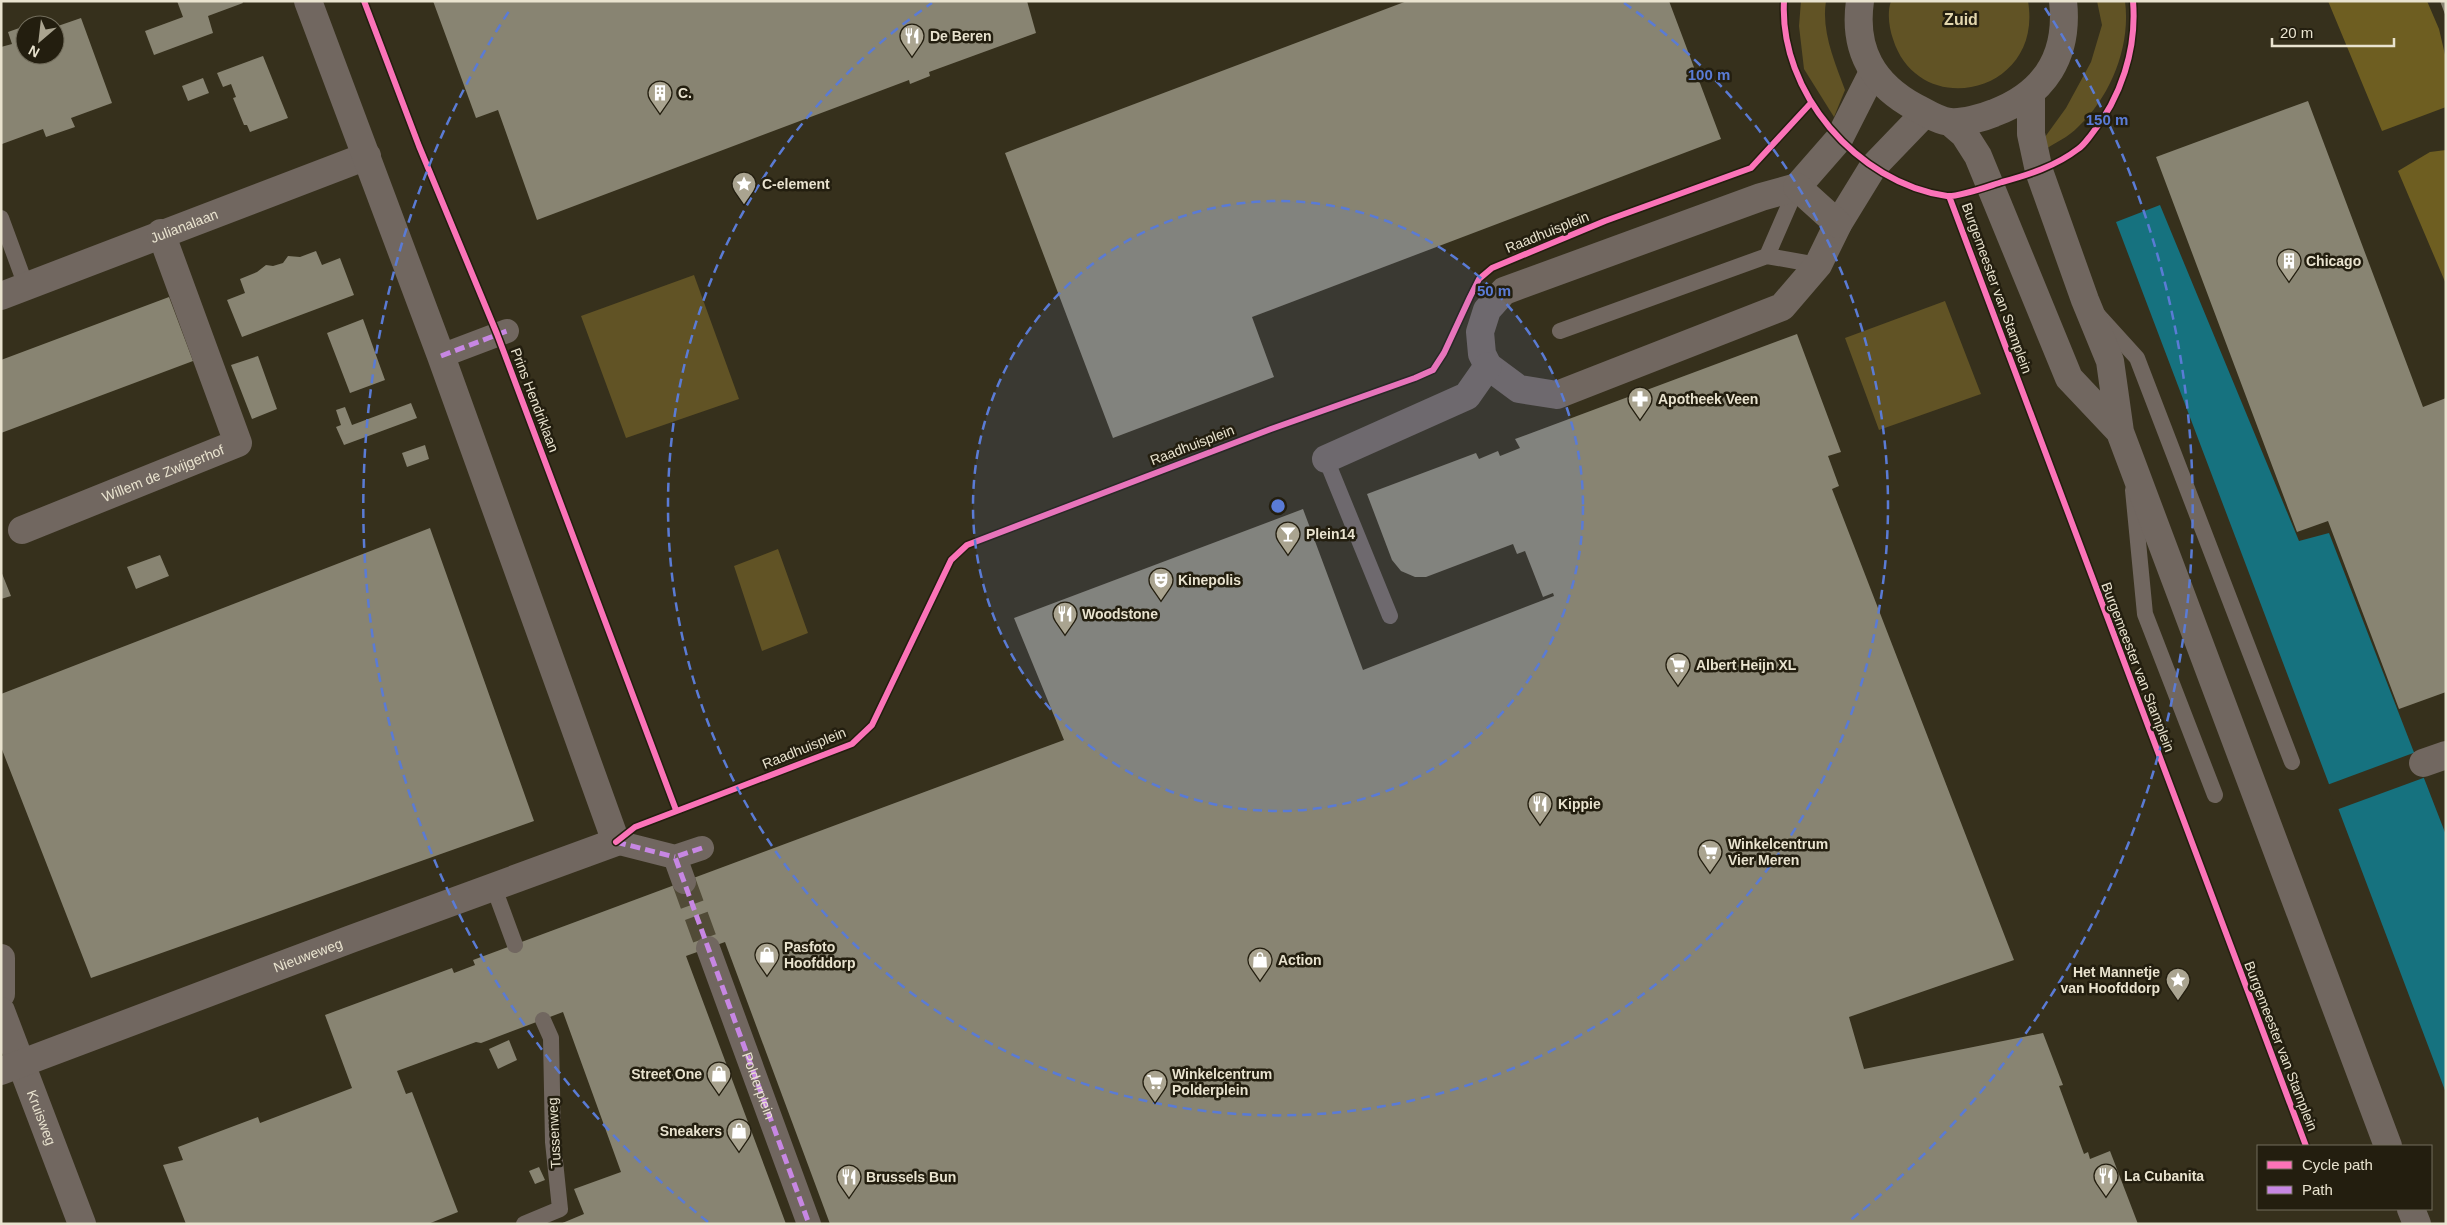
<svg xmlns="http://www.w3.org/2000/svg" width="2447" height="1225" font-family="Arial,sans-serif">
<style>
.green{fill:#615325}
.forest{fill:#6e5e21}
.water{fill:#16727f}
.pier{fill:#36301c}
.building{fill:#888472}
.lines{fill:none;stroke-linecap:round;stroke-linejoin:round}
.pedestrian-tunnel{stroke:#514b37;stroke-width:24;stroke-dasharray:24 12;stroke-linecap:butt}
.service{stroke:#716760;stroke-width:16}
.pedestrian{stroke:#716760;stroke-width:24}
.minor{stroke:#716760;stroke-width:28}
.tertiary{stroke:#716760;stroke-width:28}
.quiet{stroke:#c787e3;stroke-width:5;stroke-dasharray:10 5;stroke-linecap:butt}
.cycleway-casing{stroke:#231e0f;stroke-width:9}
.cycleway{stroke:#fb73b8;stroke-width:6}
.ring{fill:none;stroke:#5a7bd5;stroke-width:2.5;stroke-dasharray:9 6}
.labels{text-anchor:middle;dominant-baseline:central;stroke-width:5;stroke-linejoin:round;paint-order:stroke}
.poi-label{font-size:14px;font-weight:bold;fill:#e9e3cf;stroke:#231e0f;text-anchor:start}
.street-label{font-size:14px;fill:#e9e3cf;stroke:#231e0f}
.quarter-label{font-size:16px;font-weight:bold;fill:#e2d6ad;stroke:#231e0f}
.centre{fill:#5a7bd5;stroke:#231e0f;stroke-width:2.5}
.ring-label{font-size:15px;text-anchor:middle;font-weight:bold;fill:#5a7bd5;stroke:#231e0f;stroke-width:5;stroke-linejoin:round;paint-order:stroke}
</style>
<rect width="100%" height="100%" fill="#36301c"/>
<path class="green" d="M1801,1H1826C1821,31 1835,63 1845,90L1834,117L1804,69L1799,26Z
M1891,1H2028C2044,94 1919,122 1893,39C1889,27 1887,13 1891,1Z
M2097,1H2125C2131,46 2111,96 2078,127C2069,137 2054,143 2043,151L2045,137L2066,108L2091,62L2102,25Z
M694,275L739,399L626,438L581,316Z
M1945,301L1981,394L1879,430L1845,338Z
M778,549L808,633L762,651L734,566Z"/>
<path class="forest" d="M2328,1H2427L2439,29L2446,59V107L2382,131Z
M2446,150V284L2398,171L2430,152Z"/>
<path class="water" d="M2160,205L2299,541L2329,533L2446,835V1093L2116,222Z"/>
<path class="pier" d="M2416,752L2426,777L2336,810L2327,785Z"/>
<path class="building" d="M177,1H242L243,3L208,16L213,33L154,55L145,31L183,17Z
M433,1H1027L1036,33L929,72L930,76L910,84L909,80L537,220L498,110L476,118Z
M1407,1H1669L1721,139L1252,317L1274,377L1113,438L1005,153Z
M2440,1H2446V17Z
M81,18L112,103L71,118L75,127L46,137L43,129L2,144L1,47L12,44L8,32L25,26V55H55V27Z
M263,56L288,118L250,132L247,125H244L233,98L236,97L231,84L223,87L217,73Z
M203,78L209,93L188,101L182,86Z
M2308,101L2423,407L2446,398V692L2399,709L2328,521L2297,532L2156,157Z
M316,251L322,265L340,258L354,295L242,337L227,300L245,293L240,279L257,272L266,265L273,266L283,263L288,256L300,257Z
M169,297L193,361L1,433V360Z
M363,319L385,380L350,393L327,333Z
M1797,334L1841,452L1828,456L1839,486L1832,489L2014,960L1849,1017L1864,1069L2043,1033L2063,1085L2059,1086L2084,1154L2088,1152L2090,1159L2110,1151L2138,1224H830L725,942L686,956L786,1224H560L584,1214L574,1189L621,1172L563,1012L481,1043L476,1042L397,1071L406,1094L412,1092L458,1212L428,1224H186L163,1165L183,1160L178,1147L258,1117L260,1123L352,1088L325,1015L452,968L454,973L475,965L473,960L1064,740L1014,618L1303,509L1363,670L1554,596L1553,593L1543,597L1525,551L1517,554L1513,544L1426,577H1415L1401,571L1392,560L1367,494L1476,453L1479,459L1498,451L1500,456L1520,448L1515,439Z
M258,356L277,409L252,419L231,365Z
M411,403L417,418L344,445L336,427L341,425L336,410L345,407L352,425Z
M425,445L429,459L407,467L402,453Z
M430,528L534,821L91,978L1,747V694Z
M160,555L169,576L136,589L127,567Z
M1,571L11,596L1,599Z
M509,1040L517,1060L498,1069L489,1049Z
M539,1167L545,1180L535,1184L529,1171Z"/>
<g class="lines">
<path class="pedestrian-tunnel" d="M684,882L708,948"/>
<path class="service" d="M1,218L26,286
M1767,256L1797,187
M2098,315L2137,358L2292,762
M1560,331L1767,256L1818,265
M1326,459L1390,616
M2133,490L2145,614L2215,795
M494,888L515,945
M524,1224L560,1209L553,1142L551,1038L543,1020"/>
<path class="pedestrian" d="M441,356L507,331
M616,842L675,857
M684,882L675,857L702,848
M708,948L809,1224"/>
<g class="minor">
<path d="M1873,72L1839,139L1797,187L1761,197L1504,291L1487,310L1480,332L1482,354L1488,366L1519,389L1557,395L1782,307L1818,265L1838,224L1873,167L1925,113"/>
<path d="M1797,187L1838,224"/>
<path id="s1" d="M1,296L367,156"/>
<path d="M1326,459L1467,396L1488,366"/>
<path id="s2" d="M22,530L238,443L161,233"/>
<path d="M2423,763L2446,755"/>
<path d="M1,958V994"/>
<path id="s3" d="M1,1011L82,1224"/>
<path id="s4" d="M1,1071L351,939L616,842L441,356L308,1"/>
</g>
<path class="tertiary" d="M1860,1C1853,50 1873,84 1915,107C1925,112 1938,121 1950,122C1963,123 1982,118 1994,113C2045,94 2069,55 2063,1
M2031,94V134L2039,171L2085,300L2110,361L2120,432L2388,1146
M1950,122L1964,134L1978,156L2069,378L2120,432
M2411,1209L2417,1224"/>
<g class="quiet">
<path d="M441,356L507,331"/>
<path d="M616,842L675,857"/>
<path id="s5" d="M702,848L675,857L809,1224"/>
</g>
<defs>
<path id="cycleway" d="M364,1L419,146L497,334L676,810
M1784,1C1779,92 1857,183 1947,196C1960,197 1989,186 2002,182C2028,175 2056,166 2078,149C2083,146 2087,140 2091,135C2121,98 2137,49 2133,1
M1949,196L2306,1146
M616,842L635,827L852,744L872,725L951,560L967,545L1271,429L1415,378L1433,370L1444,353L1470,297L1479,279L1492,268L1605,221L1751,168L1810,104"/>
</defs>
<use href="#cycleway" class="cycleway-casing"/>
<use href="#cycleway" class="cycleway"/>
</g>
<circle cx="1278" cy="506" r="305" fill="#5a7bd5" fill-opacity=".12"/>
<g class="ring">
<circle cx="1278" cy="506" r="305"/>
<path d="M1624 3A610 610 0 1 1 932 3"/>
<path d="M708 1222A915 915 0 0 1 511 8M2045 8A915 915 0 0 1 1848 1222"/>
</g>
<defs>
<symbol id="restaurant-pin" viewBox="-11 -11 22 30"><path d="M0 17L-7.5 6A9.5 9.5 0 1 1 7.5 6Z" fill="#aaa490" stroke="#231e0f"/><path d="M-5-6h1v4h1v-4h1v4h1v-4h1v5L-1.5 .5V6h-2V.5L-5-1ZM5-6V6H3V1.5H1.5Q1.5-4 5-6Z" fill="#fff"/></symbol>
<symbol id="building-pin" viewBox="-11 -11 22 30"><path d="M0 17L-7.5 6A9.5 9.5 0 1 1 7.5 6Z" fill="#aaa490" stroke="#231e0f"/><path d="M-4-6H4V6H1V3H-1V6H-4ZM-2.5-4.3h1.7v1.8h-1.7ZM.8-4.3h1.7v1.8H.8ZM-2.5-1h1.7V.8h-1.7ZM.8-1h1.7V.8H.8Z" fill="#fff"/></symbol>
<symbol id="sight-pin" viewBox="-11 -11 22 30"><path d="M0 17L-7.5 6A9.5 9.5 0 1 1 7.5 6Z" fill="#aaa490" stroke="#231e0f"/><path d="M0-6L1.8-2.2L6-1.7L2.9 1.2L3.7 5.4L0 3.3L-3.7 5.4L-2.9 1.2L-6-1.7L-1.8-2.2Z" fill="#fff"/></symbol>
<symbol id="pharmacy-pin" viewBox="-11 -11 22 30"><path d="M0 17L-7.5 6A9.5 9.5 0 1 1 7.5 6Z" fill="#aaa490" stroke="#231e0f"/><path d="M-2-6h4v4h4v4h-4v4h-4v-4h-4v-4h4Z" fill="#fff"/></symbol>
<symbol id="bar-pin" viewBox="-11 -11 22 30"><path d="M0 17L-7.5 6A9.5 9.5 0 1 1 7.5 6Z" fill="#aaa490" stroke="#231e0f"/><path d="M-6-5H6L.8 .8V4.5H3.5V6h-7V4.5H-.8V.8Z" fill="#fff"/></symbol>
<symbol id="theatre-pin" viewBox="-11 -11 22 30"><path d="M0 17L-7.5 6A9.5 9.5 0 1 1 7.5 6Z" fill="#aaa490" stroke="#231e0f"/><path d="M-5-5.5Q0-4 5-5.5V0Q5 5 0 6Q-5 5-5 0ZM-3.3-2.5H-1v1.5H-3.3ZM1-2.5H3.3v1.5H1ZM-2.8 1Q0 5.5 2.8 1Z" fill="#fff"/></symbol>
<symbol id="supermarket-pin" viewBox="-11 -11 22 30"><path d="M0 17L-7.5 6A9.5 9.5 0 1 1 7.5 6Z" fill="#aaa490" stroke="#231e0f"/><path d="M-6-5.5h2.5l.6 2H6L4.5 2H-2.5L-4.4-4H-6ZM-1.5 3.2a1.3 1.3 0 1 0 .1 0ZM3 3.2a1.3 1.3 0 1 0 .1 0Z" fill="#fff"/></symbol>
<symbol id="shop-pin" viewBox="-11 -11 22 30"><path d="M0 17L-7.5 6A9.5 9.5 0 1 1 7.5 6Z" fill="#aaa490" stroke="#231e0f"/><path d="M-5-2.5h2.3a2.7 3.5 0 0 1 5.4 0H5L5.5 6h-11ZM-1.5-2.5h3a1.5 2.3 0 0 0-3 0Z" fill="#fff"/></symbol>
</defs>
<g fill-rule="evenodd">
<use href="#restaurant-pin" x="898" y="22" width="28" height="38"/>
<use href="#building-pin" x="646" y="79" width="28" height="38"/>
<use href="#sight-pin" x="730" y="170" width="28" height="38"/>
<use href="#building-pin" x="2275" y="247" width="28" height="38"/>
<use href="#pharmacy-pin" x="1626" y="385" width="28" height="38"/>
<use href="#bar-pin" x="1274" y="520" width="28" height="38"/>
<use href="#theatre-pin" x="1147" y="566" width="28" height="38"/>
<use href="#restaurant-pin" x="1051" y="600" width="28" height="38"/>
<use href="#supermarket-pin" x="1664" y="651" width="28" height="38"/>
<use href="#restaurant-pin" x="1526" y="790" width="28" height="38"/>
<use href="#supermarket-pin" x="1696" y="838" width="28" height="38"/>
<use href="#shop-pin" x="753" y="941" width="28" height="38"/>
<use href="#shop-pin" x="1246" y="946" width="28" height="38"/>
<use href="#sight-pin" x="2164" y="966" width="28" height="38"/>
<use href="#shop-pin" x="705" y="1060" width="28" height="38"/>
<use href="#supermarket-pin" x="1141" y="1068" width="28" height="38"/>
<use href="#shop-pin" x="725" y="1117" width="28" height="38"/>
<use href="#restaurant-pin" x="2092" y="1162" width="28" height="38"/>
<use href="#restaurant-pin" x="835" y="1163" width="28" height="38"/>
</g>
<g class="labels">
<g class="poi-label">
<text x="930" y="36">De Beren</text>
<text x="678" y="93">C.</text>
<text x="762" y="184">C-element</text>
<text x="2306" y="261">Chicago</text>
<text x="1658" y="399">Apotheek Veen</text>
<text x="1306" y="534">Plein14</text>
<text x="1178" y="580">Kinepolis</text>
<text x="1082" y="614">Woodstone</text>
<text x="1696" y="665">Albert Heijn XL</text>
<text x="1558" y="804">Kippie</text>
<text x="1728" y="844">Winkelcentrum<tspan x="1728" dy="16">Vier Meren</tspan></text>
<text x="784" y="947">Pasfoto<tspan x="784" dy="16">Hoofddorp</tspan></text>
<text x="1278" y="960">Action</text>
<text x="2160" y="972" text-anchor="end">Het Mannetje<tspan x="2160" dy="16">van Hoofddorp</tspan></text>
<text x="702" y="1074" text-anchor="end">Street One</text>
<text x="1172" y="1074">Winkelcentrum<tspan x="1172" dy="16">Polderplein</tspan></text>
<text x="722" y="1131" text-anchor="end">Sneakers</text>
<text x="2124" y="1176">La Cubanita</text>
<text x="866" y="1177">Brussels Bun</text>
</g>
<g class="street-label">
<text stroke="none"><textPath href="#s1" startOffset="196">Julianalaan</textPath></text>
<text transform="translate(1547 232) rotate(-22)">Raadhuisplein</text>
<text transform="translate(1997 288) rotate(70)">Burgemeester van Stamplein</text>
<text transform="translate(535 400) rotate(69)">Prins Hendriklaan</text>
<text transform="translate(1192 445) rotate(-21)">Raadhuisplein</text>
<text stroke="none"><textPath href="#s2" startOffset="152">Willem de Zwijgerhof</textPath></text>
<text transform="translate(2138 667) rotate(69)">Burgemeester van Stamplein</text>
<text transform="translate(804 748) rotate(-22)">Raadhuisplein</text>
<text stroke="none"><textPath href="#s4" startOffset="328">Nieuweweg</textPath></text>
<text transform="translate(2281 1046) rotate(69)">Burgemeester van Stamplein</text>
<text stroke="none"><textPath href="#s5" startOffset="272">Polderplein</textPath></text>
<text stroke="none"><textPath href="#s3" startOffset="114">Kruisweg</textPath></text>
<text transform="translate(554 1133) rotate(-93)">Tussenweg</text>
</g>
<g class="quarter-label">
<text x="1961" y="19">Zuid</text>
</g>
</g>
<circle cx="1278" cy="506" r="8" class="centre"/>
<g class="ring-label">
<text x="1709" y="80">100 m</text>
<text x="2107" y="125">150 m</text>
<text x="1494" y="296">50 m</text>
</g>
<rect width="2447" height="1225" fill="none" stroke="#e9e3cf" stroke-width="5"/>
<rect x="2257" y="1145" width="175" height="65" fill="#231e0f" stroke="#726d5c"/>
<rect x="2267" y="1161" width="25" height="8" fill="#fb73b8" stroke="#726d5c"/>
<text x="2302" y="1170" font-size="15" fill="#e9e3cf">Cycle path</text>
<rect x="2267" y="1186" width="25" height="8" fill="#c787e3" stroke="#726d5c"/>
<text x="2302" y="1195" font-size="15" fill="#e9e3cf">Path</text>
<g transform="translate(40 40) rotate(208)"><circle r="24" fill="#231e0f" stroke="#726d5c"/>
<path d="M0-4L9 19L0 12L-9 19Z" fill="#aaa490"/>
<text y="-8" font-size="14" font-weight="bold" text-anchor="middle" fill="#e9e3cf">N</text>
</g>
<path d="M2272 38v8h122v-8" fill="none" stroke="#e9e3cf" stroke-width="2.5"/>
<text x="2280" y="38" font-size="15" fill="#e9e3cf" stroke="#231e0f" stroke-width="4" paint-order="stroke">20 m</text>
</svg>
